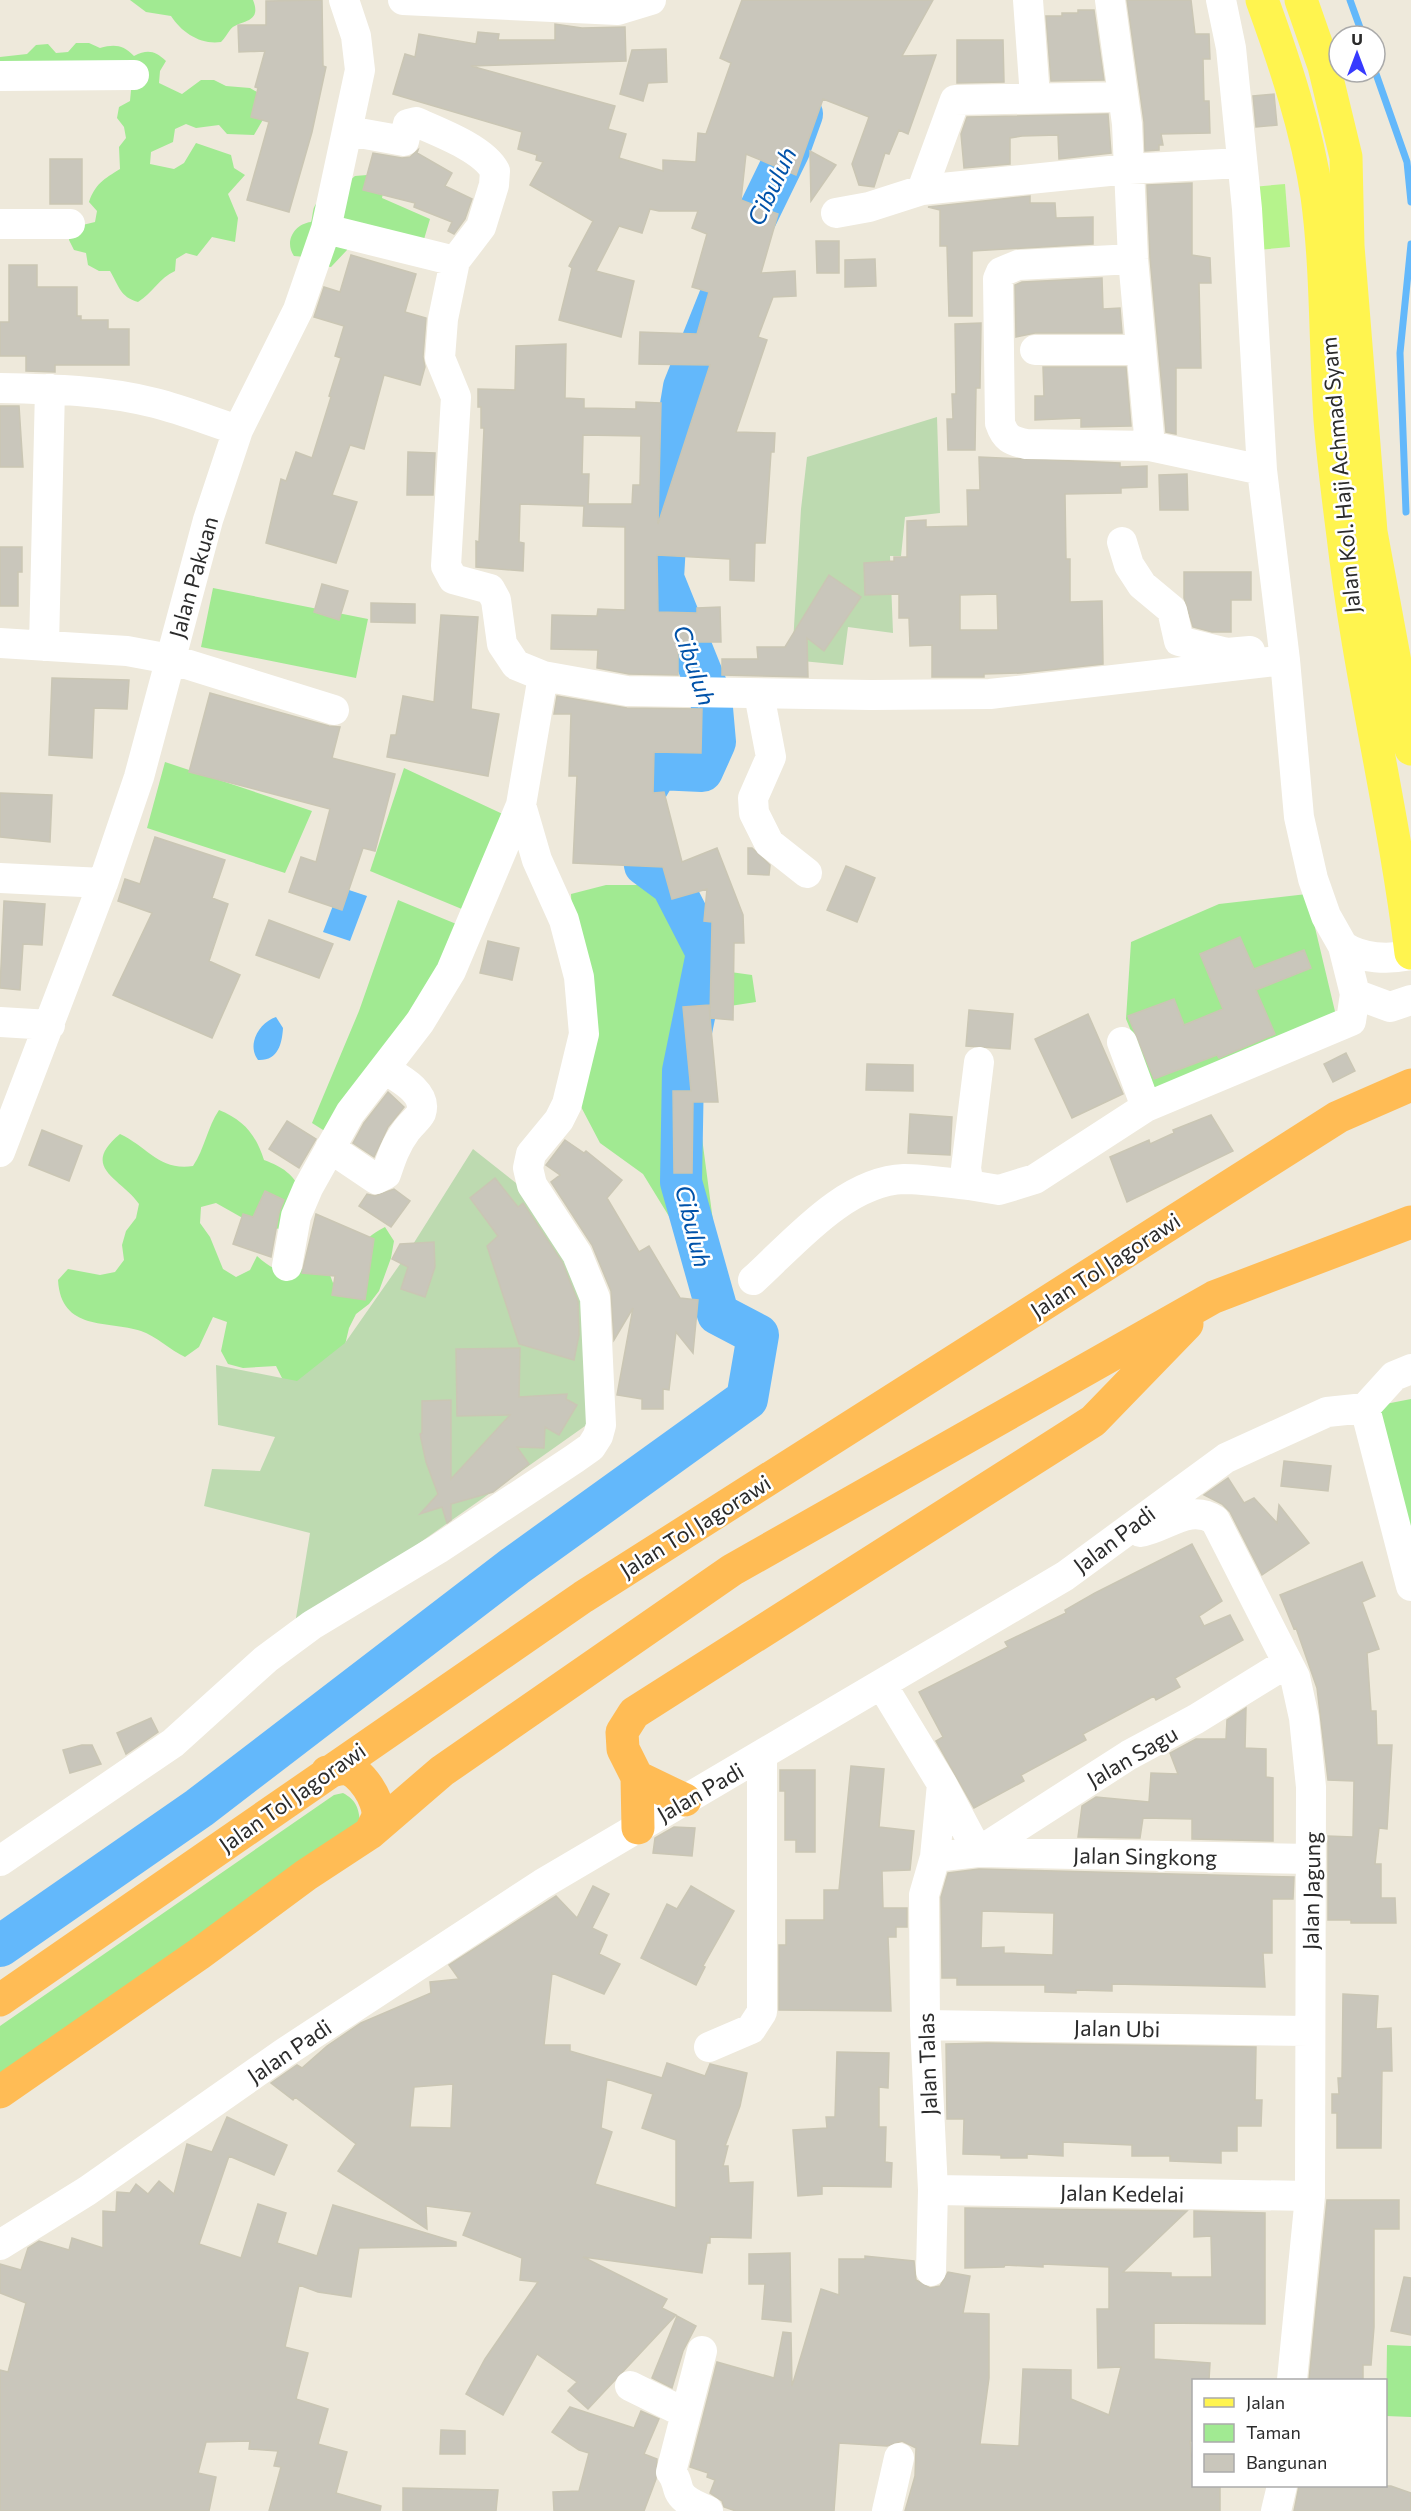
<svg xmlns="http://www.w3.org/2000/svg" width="1411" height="2511" font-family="Commissioner,sans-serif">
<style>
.green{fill:#a1ea92}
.cemetery{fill:#bddab0}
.pitch{fill:#b6f38c}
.water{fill:#63b8fb}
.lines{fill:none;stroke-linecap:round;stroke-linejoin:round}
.stream{stroke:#63b8fb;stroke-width:7}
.river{stroke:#63b8fb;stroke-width:42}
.building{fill:#c9c6bb;stroke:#cac6b4;stroke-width:1.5;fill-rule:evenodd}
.minor{stroke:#fff;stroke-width:30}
.major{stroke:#fff44f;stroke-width:33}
.highway{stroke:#ffbc55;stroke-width:33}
.labels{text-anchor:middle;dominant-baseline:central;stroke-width:5;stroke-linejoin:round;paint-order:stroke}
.street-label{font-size:22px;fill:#2b2b2b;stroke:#fff}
.water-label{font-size:24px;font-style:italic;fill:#0052a9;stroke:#fff}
</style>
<rect width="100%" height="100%" fill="#eee9db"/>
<path class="green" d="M130,0H253C263,25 238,19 230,30C227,34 225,38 221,42C201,45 182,33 171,16L146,12Z
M76,43H89L100,48C115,44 123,45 134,56C148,49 155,51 166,61L160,71L159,83L182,94L201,80H214L226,86L250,88L269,99L268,111L254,135L227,134L219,125L196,128L186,124L175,129L173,142L151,152L150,164L174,169L184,163L196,143L231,155L234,168L245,175L228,194L238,218L235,242L212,237L197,256L186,253L176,259L175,271C159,278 153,293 138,302C120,297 119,286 110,271H99L88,265L86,253L74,250L69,240L70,228L95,222L97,211L89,202C95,184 104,179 120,169L119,147L126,138L124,127L117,118L119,107L130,101L131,90L127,80L0,81V57L27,54L36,45L48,44L56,53L68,52Z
M367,175L373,177L383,193L382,198L430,219L422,246L347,244V250L331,267L325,266L317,258L294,256C284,242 294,224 311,222C313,216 312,209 316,204C325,191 344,187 355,176Z
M213,588L368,619L356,678L201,647Z
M165,762L312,811L285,873L147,828Z
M404,768L507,816L469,912L370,871Z
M606,885H672L712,924L716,970L752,975L756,1002L704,1010L697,1100L713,1221L678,1231L643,1174L600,1143L579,1103L571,894Z
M1307,894L1338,1024L1158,1096L1126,1019L1131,942L1219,904Z
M398,900L466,928L331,1135L312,1123L359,1011Z
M219,1110C244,1120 256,1135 264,1160C283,1167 293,1174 302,1192L286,1230L255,1225L216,1203L201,1207L200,1223L210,1237L223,1269L236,1277L250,1270L257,1256C289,1285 292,1264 327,1267L333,1283C358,1261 350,1245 385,1227L394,1241L391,1258L379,1291L369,1304L356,1314L349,1328L333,1396L283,1380L276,1366L243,1368L228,1364L221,1351L227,1322L213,1317L199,1347L185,1357C170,1350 156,1336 141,1331C108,1320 61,1332 58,1280L68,1269L100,1275L115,1272L124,1260L122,1245L126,1231L136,1218L139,1204C121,1178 79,1168 120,1134C148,1147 159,1171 193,1166C205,1148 207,1128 219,1110Z
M1411,1399V1586L1365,1408Z
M343,1793C356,1800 359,1808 360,1823L0,2073V2026L334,1795Z
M1387,2345L1411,2346V2417L1386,2416Z"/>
<path class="cemetery" d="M937,417L940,513L905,517L901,556H890L893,633L848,627L843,665L792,660L801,509L807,457Z
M473,1149L516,1183L594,1305L602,1414L401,1556L295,1624L310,1533L204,1506L212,1469L260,1471L275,1437L218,1425L216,1365L297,1381L345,1343L405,1257Z"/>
<path class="pitch" d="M1285,184L1290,247L1257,250L1252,187Z"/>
<path class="water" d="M340,887L367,896L350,941L323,932Z
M276,1017L283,1028C282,1044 278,1061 258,1060C246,1044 260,1022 276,1017Z"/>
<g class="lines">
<path class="stream" d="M1350,0L1363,36
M1375,71L1407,162L1411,202
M1406,512L1400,353L1411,244"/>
<path class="river" d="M0,1946L199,1808L515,1566L747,1399L758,1335L718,1314L681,1182L683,1071L707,953L672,885L645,865L635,808L658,769L702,771L715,742L711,697L663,578L669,477L684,387L732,267L789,150L802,114"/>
</g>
<path class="building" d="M322,0L323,66L326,67L312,132L289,212L247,200L269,122L251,117L258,88L255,87L265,51L239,52L238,25H266V1Z
M742,0H933L902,56L936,55L908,134L899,130L889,154L885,153L874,187L859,185L852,164L869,117L823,99L796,175L746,154L741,200L778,214L761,273L795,271L796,296L773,297L758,337L767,340L736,432L775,433L774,452H771L765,543H755L754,581L730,580V559L657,555L658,612L697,613V608L720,607L721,642H678V675L629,674L597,668L598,650L551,649L552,615L597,616L598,609L625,610V527L583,526L584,506L520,504L519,542L524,543L523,571L476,567V541L479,542L484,428H481V407H478V389L515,390L516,346L566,344L565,398L584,399V408L636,409V402L661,403L658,524L710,365L639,364L640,332L697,334L709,292L692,287L707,234L692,228L698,211H659L650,209L642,233L619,226L596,271L634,281L621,337L559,320L572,268L569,266L593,221L530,185L543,162L536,160L537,155L518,149L522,132L393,94L405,54L415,57L419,34L476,44L478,32L499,34L498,40H555V24L582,28L625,27L626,61L471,66L615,106L608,129L626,134L619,158L663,171V160L696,162L698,133L706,134L731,63L720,58ZM583,435L641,436L640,485H633L632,504H588L589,474H582Z
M1127,0H1191L1195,34H1209L1210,59H1203L1204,101H1209L1210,133L1161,134L1163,145H1159V150L1145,151L1144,122Z
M1078,10H1094L1104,80L1051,81L1046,16H1062V13H1078Z
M957,40H1003L1004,82L957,83Z
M666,49L667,82L648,83L643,101L620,94L632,50Z
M1274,94L1277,125L1256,127L1253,96Z
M1108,114L1111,153L1059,159L1058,135L1022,136L1010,138V164L964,168L961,134L967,117Z
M418,150L417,153L452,173L445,186L472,199L465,219L454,234L448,231L452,222L414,207L415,203L363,190L373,153L402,158L410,157Z
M810,151L836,165L811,201Z
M50,159H82V204H50Z
M1192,183V255L1210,258L1211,283H1199L1201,368H1176V434L1166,432L1150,258L1147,185Z
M1030,196V203H1055L1056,218L1093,217V244L972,251V316H949L947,246H940V210L928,207Z
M816,241H839V273H817Z
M351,255L416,274L405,312L426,318L423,357L425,367L420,385L384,375L364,449L350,445L332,495L357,502L336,563L266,543L281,479L286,481L296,452L312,458L331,397L329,396L341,358L335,356L344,326L314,317L324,287L340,292Z
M875,259L876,286L845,287V260Z
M9,265H37V287H77V316H81V320H108V329H129V365H55V372L26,371V356H0V322H9Z
M1102,278L1103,309L1120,308L1122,333H1035L1016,337L1015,285L1022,282Z
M981,323L980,388H976L975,450H948L947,419H953L952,394H956L955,324Z
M1043,367H1126L1131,426L1081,427V418L1035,420V396H1044Z
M0,406H19L23,467H0Z
M408,452L435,453L433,495H407Z
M979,457L1120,463V467L1147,466V487L1121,488V493L1065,494L1066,559H1070V602L1102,601L1103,664L1021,673L984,674V677H932V645L910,646L909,618H899V594L865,595L864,563L894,561V557H907V521L926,520V527L968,526L967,490H980ZM997,594L998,630H960V595Z
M1187,474L1188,510H1160L1159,475Z
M0,547H22V572H18V606H0Z
M1184,572H1251V600H1231V632H1212L1193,627L1184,598Z
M829,575L861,597L824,651L807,638L808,677L722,675V659H758L757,647H785Z
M322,584L348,591L339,620L314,612Z
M371,603L415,604V623L371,622Z
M441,615L478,617L471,709L499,714L488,776L387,757L391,735H396L403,696L434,702Z
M52,678L129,680L127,709L94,708L92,758L49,755Z
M210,693L329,726L340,727L332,758L395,774L375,851L363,848L342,910L289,892L301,857L316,862L330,809L189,772Z
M557,696L627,708L702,709L701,753L654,752L653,793L664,792L682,862L717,848L743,915L744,943H734L733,1020L710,1018L718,1102H693L692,1173H674L673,1091H691L683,1007L709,1005L710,1017L712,922L704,921L707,889L672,899L663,867L573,863L577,776H569L571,714H554Z
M0,793L52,795L50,842L0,837Z
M155,837L225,860L212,898L228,904L209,961L240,975L212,1038L113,995L152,913L118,901L125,879L140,884Z
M748,848H752L770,865L769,875L748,874Z
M846,866L875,878L857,922L827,910Z
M4,901L45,904L42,945L23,944L20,990L0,988Z
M269,920L333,944L319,978L256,955Z
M1240,937L1254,969L1304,950L1311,968L1256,990L1275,1034L1219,1058L1217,1055L1154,1079L1128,1016L1174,999L1184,1025L1223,1009L1200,954Z
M488,941L519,948L512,980L480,973Z
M969,1010L1013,1014L1010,1049L966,1046Z
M1088,1014L1123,1094L1072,1118L1035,1039Z
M1346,1053L1355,1071L1333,1082L1324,1064Z
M867,1064L913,1065V1091L866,1090Z
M388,1092L404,1107L388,1127L374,1157L353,1143L364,1123Z
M910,1114L952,1117L950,1155L908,1153Z
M1211,1115L1233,1151L1127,1202L1110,1157L1149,1140L1150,1144L1174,1133L1173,1130Z
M287,1121L316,1139L299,1168L269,1149Z
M42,1130L82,1146L69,1181L29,1165Z
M565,1140L584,1153L586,1151L622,1180L607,1198L639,1252L649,1246L680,1298L698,1300L693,1353L676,1332L669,1390L663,1389V1409H642V1399L617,1395L633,1308L614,1340L611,1291L592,1245L551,1182L560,1175L546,1165Z
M495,1178L518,1207L523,1203L562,1262L578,1302L579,1335L574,1360L519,1344L487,1246L498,1236L470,1198Z
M394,1189L410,1201L391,1227L359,1206L367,1194L375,1196Z
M265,1191L284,1200L279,1213L271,1257L233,1244L243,1214L253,1217Z
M316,1214L374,1239L365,1300L332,1295L335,1276L302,1273Z
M434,1242L435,1267L425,1297L401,1289L408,1267L392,1259L400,1244Z
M520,1348L519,1397L567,1394L566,1399L577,1405L559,1435L545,1427L544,1448L517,1447L529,1464L493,1492L451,1504V1520L447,1523L442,1507L420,1514L438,1494L426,1462L420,1434L422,1433V1401L451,1400V1479L510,1415L457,1416L456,1349Z
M1284,1461L1331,1466L1328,1491L1281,1486Z
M1228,1478L1244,1503L1254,1498L1277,1523L1279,1505L1309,1543L1262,1575L1230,1512L1222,1504L1204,1495Z
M1192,1544L1222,1601L1199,1616L1204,1626L1230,1615L1243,1640L1175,1678L1180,1687L1156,1700L1154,1696L1083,1734L1086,1740L1021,1775L1024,1781L974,1808L936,1741L943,1737L919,1692L1008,1647L1005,1642L1066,1613L1065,1610L1095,1593Z
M1362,1562L1375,1596L1362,1602L1379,1649L1367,1653L1371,1711H1376L1377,1745H1392L1387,1829L1379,1828L1375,1864H1381V1898H1395L1396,1923H1351V1920H1328V1836L1353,1837L1354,1781L1328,1780L1317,1688L1296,1628L1294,1629L1280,1595Z
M1246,1708L1245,1748L1266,1749V1777L1273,1778V1841L1192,1839V1819L1143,1818L1140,1838L1078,1837L1082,1806L1096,1797L1149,1802L1151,1773L1178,1774L1170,1753L1196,1739H1226L1227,1720Z
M151,1718L158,1732L126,1754L117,1733Z
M82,1745H92L101,1764L70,1773L63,1750Z
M851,1766L884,1769L879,1827L914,1831L910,1870L882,1871L883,1908H907V1927H896V1937H888L891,2011L779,2010V1945H786V1920H824V1890H839Z
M780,1770H815V1852H796V1840H785V1791H780Z
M674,1827L695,1828L692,1856L653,1853L655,1838Z
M979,1869L1294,1877L1293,1899H1272V1953H1263L1265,1987L1112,1984V1991L1076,1990V1993L1045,1992V1985H957V1978H942L941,1897L948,1873ZM982,1911L1054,1913L1053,1955L1004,1953V1947L981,1948Z
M593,1886L609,1894L592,1928L607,1935L599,1954L620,1964L604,1994L552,1973L544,2045H570V2051L662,2078L667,2063L705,2076L710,2064L747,2073L740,2106L725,2146H728L723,2166H728L729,2183L753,2182L751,2238L710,2237V2243H707L702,2273L583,2257L667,2299L662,2308L676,2315L588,2409L568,2391L577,2382L537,2354L503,2415L466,2394L485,2359L538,2282L520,2280L522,2258L463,2235L472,2212L426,2206L427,2229L338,2171L356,2144L295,2097L293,2100L271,2083L297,2065L302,2068L327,2046L361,2023L431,1993L430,1982L459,1979L449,1965L556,1896L577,1918ZM607,2079L653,2094L642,2128L676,2140V2208L595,2184L612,2132L601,2128ZM453,2084L451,2128L410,2127L414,2087Z
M691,1886L734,1911L703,1966L705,1967L696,1985L641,1958L667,1904L677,1909Z
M1343,1994L1378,1996L1376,2029L1391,2028L1392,2071H1382L1381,2148H1337V2113H1332V2094H1339L1338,2078H1342Z
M987,2043L1256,2047L1255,2100H1262L1261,2126H1237V2151H1221V2163L1170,2161V2156H1132V2145L1063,2142V2156L1027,2154V2158H1001V2155L963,2154L964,2119H947L946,2044Z
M837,2052L889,2053L888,2088L879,2087V2127H886L885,2162L892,2163L891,2187L822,2186V2194L798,2196L793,2130L827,2128L826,2117H835Z
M227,2117L287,2145L274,2175L229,2156L199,2244L241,2258L258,2204L286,2213L277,2243L317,2256L333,2205L456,2242V2246L359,2248L351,2297L318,2292L299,2285L285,2347L308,2353L296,2399L328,2409L318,2444L347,2452L336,2493L381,2506L380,2511H269L281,2467L274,2466L278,2451L249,2449L250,2441L206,2442L198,2473L216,2477L209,2511H0V2370L8,2372L26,2303L0,2293V2264L21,2270L28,2248L39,2241L69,2250L72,2238L103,2248V2211L116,2212L117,2192L130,2193L136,2184L148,2194L159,2181L174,2194L187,2144L212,2152Z
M1327,2200H1399V2229H1374V2327L1371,2365H1363V2380H1309Z
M965,2208L1187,2211L1123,2272L1171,2273V2277H1212L1211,2236L1194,2237V2211L1265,2213V2324L1154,2323V2359L1210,2363L1209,2380H1194V2441H1190L1194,2486H1220V2511H905L915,2476L916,2448L902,2441L887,2446L839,2443L834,2511H736L724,2507L722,2501L710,2493L715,2480L707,2477L708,2473L690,2467L717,2362L774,2378L783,2332L791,2333L792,2386L821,2289L839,2295V2259H865V2256L914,2261L916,2280L930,2288L940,2286L948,2272L970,2276L963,2313L989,2314V2378L980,2444L1019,2446L1023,2369L1071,2370V2399L1109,2415L1121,2367L1098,2368L1097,2309H1109V2267L1043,2264V2267L1005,2265L1004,2267L965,2268Z
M790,2253L791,2322L762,2319L765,2284H749V2254Z
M1404,2277L1411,2278V2335L1391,2331Z
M677,2316L696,2326L683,2351L672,2388L652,2378Z
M570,2407L634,2428L641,2411L659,2419L644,2454L657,2459L656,2479L644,2511H554L553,2492L579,2491L589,2453L579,2450L552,2432Z
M441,2430L465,2431V2454H440Z
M1299,2486H1391L1411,2493V2511H1294Z
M403,2488L498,2490L496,2511H403Z"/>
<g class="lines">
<path class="minor" d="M403,0L618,10L651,0
M1028,0L1035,97
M1110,0L1127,124L1133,259L1150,446
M0,76L134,75
M348,131L404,141L408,124L416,122C439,132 484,149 495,171L494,185L481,227L455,261L443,319L440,358L456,397L446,566L453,579L490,589L496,600L502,644L516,665L543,676L627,691L871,695L990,694L1285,660
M922,190L955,100L1122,97
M836,213L869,207L922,190L1129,169L1241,163
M0,224H70
M326,229L455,261
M1133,259L1018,265L1001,272L998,279L1000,423C1005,438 1011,441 1026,444L1150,446L1262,470
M1035,350H1140
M0,388C52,389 104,390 155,403C183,410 210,421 238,430
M1122,542L1129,565L1142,585L1172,610L1179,641L1227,653L1250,651
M0,643L127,651L170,659L334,710
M44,646L50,389
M759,694L771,757L753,798L754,813L769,843L807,873
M0,878L103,883
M1343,946C1362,959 1388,960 1411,955
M1355,994L1390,1007L1411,1000
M0,1022L50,1025
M1122,1042L1146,1107
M979,1062L966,1168L969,1185L999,1190L1035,1179L1146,1107L1351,1021L1355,994L1343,946L1326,916L1313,879L1299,817L1285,660L1262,470L1247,209L1231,48L1221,0
M330,1148L376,1179L386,1174C391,1159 396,1144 406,1131C410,1125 418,1119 421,1113C428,1092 397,1077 384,1069
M0,1152L103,883L139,777L208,520L238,430L298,310L326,229L360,70L356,36L344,0
M287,1266L296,1216L308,1188L350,1113L420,1022L451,971L521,805L543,676
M753,1280C794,1243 845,1181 904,1179C925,1179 948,1183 969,1185
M1365,1408L1411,1586
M1140,1532C1166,1528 1189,1503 1215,1520L1295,1677L1304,1718L1311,1787L1310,2196L1292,2380
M882,1685L942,1784L978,1852
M978,1852L1129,1755L1196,1719L1287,1663
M935,1857L942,1784
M0,1861L173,1743L266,1659L312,1625L438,1549L574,1459L591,1447L598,1436L601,1425L595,1298L577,1254L532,1185L528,1168L531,1154L559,1120L567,1104L584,1034L579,977L564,920L537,860L521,805
M925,2025L1309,2031
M709,2047L751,2029L762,2012V1756
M933,2190L1310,2196
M0,2245L87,2191L284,2053L542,1884L1065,1576L1226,1458L1327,1412L1365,1408L1394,1376L1411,1369
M931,2271L933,2190L925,2025L924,1895L935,1857L978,1852L1311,1859
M702,2351L671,2472C677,2479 676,2483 679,2491C684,2502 698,2506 708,2511
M630,2386L685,2413
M887,2511L899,2458
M1276,2511L1282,2486"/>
<path class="major" d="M1262,0C1285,63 1307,130 1317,196C1327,270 1325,345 1330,420C1333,458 1338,497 1343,536C1359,676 1394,813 1411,953
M1301,0L1324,66L1346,157L1348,246L1371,532L1411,749"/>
<path class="highway" d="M327,1772C333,1771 340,1768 346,1769C361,1771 379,1800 378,1815C377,1821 372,1828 370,1833
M637,1777L638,1828
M685,1800L637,1777L623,1749L622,1732L634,1713L1093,1421L1187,1324
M0,2000L583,1597L1338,1117L1411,1085
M0,2092L199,1954L306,1875L370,1833L442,1771L732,1570L1214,1297L1411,1222"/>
</g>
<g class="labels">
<g class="street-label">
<text transform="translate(1340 475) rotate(-95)">Jalan Kol. Haji Achmad Syam</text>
<text transform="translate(193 577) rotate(-74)">Jalan Pakuan</text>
<text transform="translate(1105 1265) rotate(-33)">Jalan Tol Jagorawi</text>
<text transform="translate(695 1526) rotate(-32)">Jalan Tol Jagorawi</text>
<text transform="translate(1114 1539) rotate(-37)">Jalan Padi</text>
<text transform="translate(1132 1756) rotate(-30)">Jalan Sagu</text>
<text transform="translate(700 1792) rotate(-30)">Jalan Padi</text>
<text transform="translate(292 1797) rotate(-35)">Jalan Tol Jagorawi</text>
<text transform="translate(1145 1856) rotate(1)">Jalan Singkong</text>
<text transform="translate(1311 1891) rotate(-89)">Jalan Jagung</text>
<text transform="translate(1117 2028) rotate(1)">Jalan Ubi</text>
<text transform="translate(289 2051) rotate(-34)">Jalan Padi</text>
<text transform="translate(927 2064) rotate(-92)">Jalan Talas</text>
<text transform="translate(1122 2193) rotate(1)">Jalan Kedelai</text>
</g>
<g class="water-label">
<text transform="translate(771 186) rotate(-65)">Cibuluh</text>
<text transform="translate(695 665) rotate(71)">Cibuluh</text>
<text transform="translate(694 1226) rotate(76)">Cibuluh</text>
</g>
</g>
<rect x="1192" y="2379" width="195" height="108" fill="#ffffff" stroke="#aaaaaa" stroke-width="1.5"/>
<rect x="1204" y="2398" width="30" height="9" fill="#fff44f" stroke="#aaaaaa" stroke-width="1.5"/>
<text x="1246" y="2409" font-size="18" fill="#2b2b2b">Jalan</text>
<rect x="1204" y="2424" width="30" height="18" fill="#a1ea92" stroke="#aaaaaa" stroke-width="1.5"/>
<text x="1246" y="2439" font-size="18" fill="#2b2b2b">Taman</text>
<rect x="1204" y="2454" width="30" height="18" fill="#c9c6bb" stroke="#aaaaaa" stroke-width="1.5"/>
<text x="1246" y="2469" font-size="18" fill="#2b2b2b">Bangunan</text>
<g transform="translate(1357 54)"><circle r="28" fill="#ffffff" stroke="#aaaaaa" stroke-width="1.5"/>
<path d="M0-4.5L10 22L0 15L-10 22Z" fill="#373aff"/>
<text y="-9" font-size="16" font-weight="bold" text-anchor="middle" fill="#2b2b2b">U</text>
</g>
</svg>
